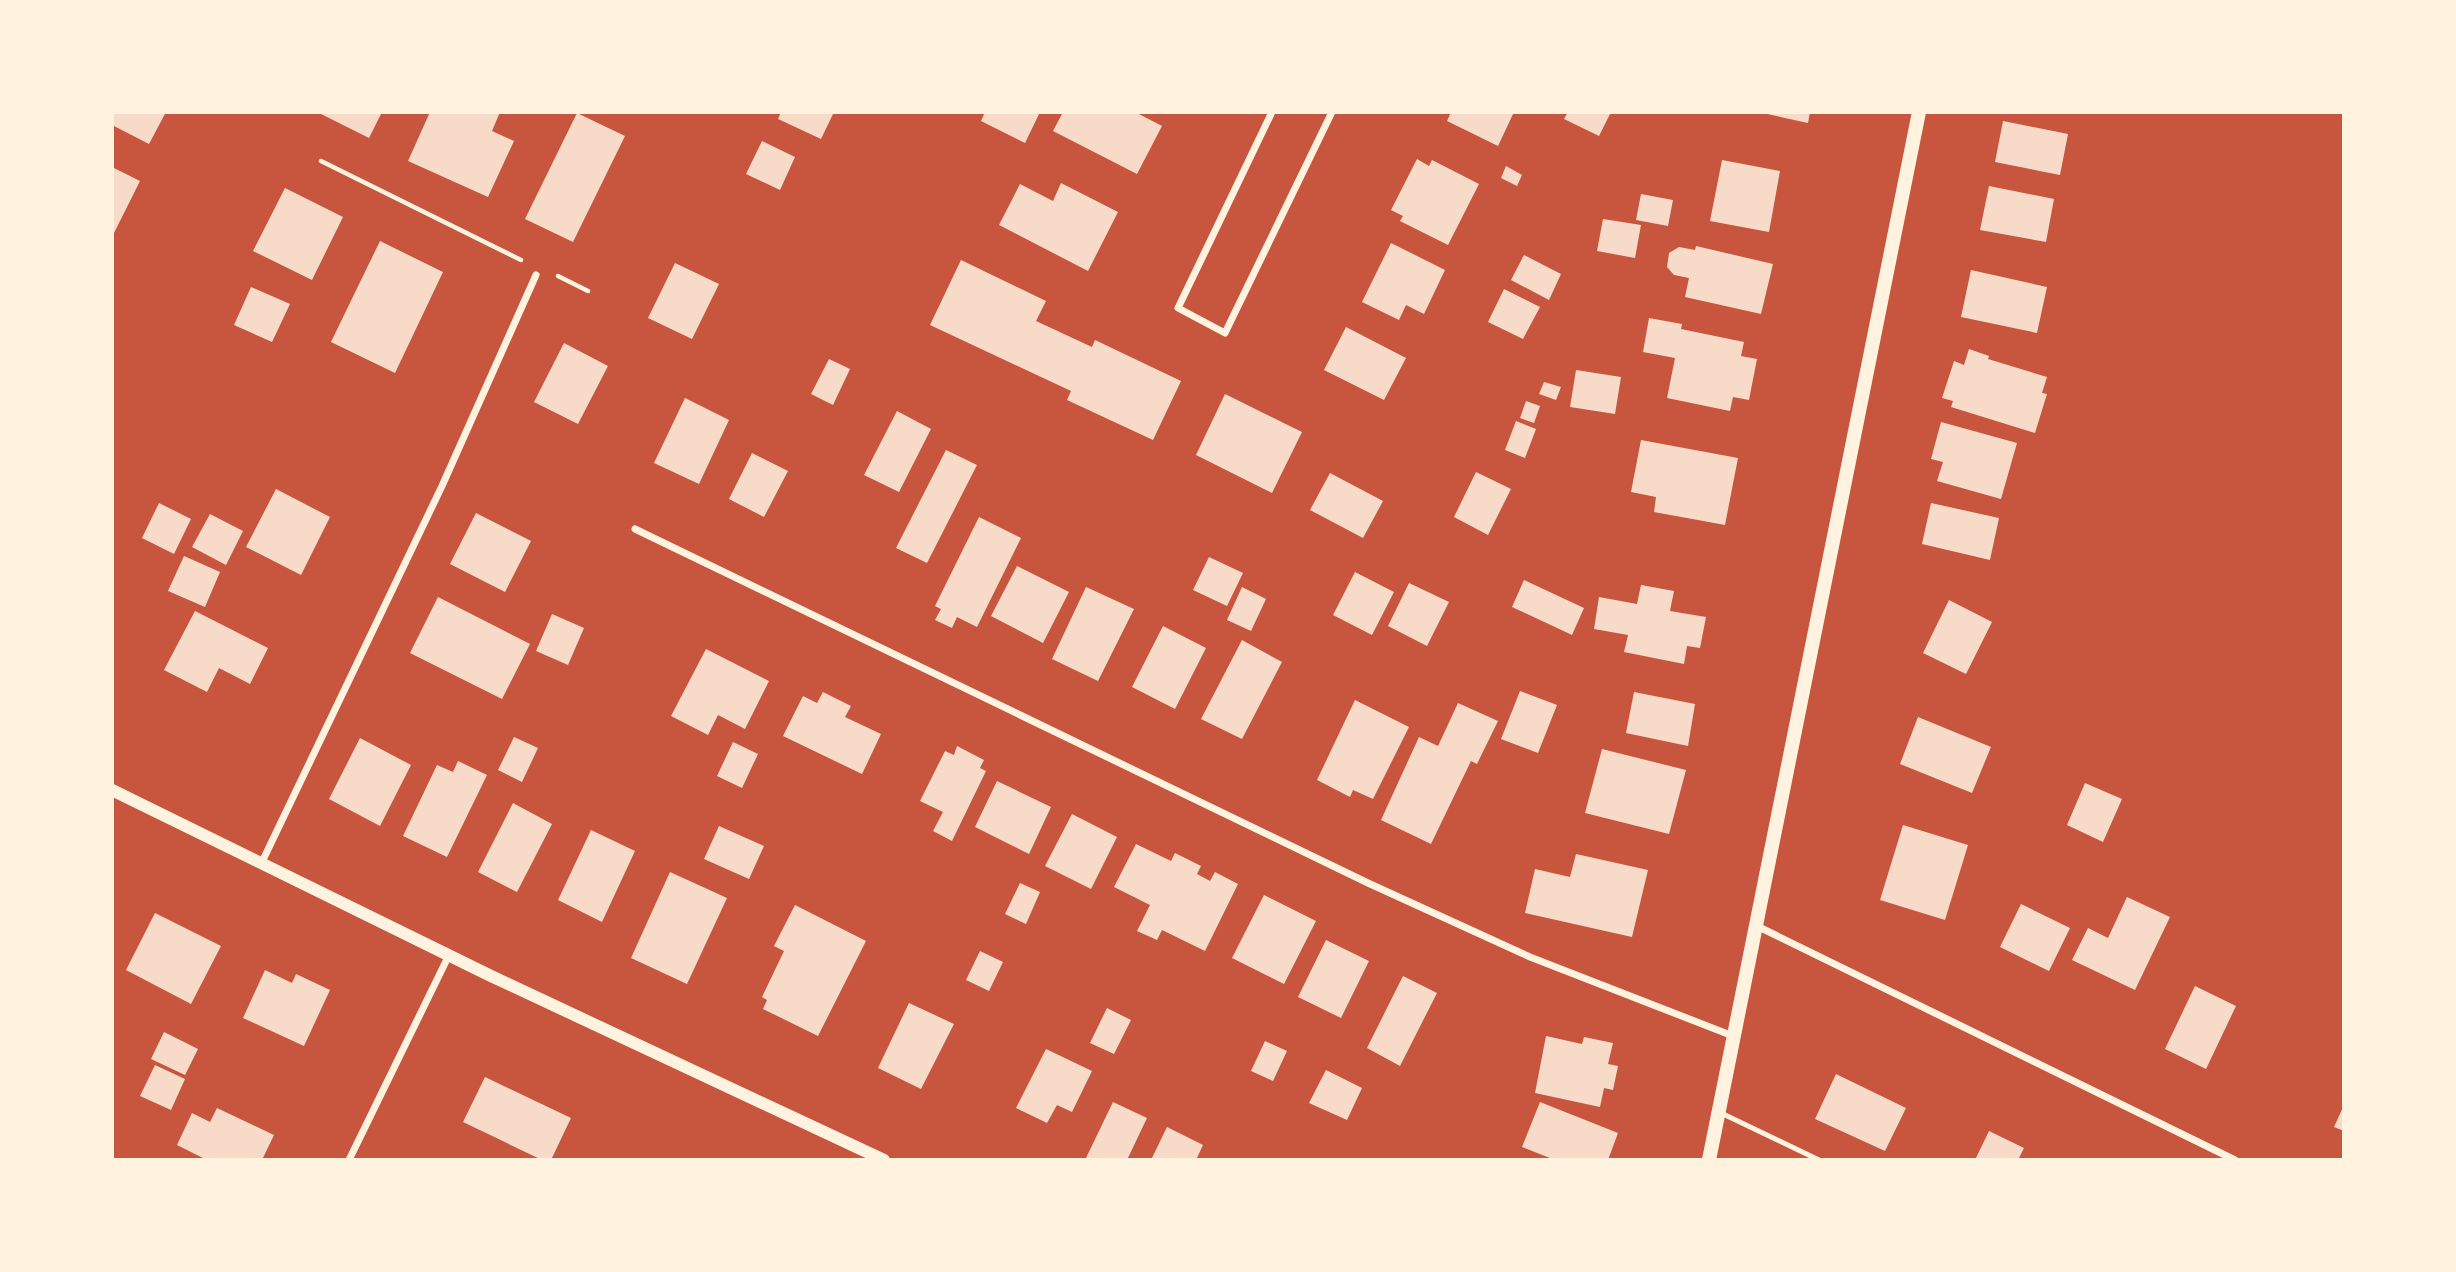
<svg xmlns="http://www.w3.org/2000/svg" width="2456" height="1272" font-family="'Roboto Condensed',sans-serif">
<style>
.building{fill:#f7dbc8}
.lines{fill:none;stroke-linecap:round;stroke-linejoin:round}
.path{stroke:#fff3e0;stroke-width:4.5}
.service{stroke:#fff3e0;stroke-width:5}
.minor{stroke:#fff3e0;stroke-width:7}
.tertiary{stroke:#fff3e0;stroke-width:12}
.secondary{stroke:#fff3e0;stroke-width:14}
</style>
<rect width="100%" height="100%" fill="#c8553d"/>
<path class="building" d="M112,112H166L149,144L112,125Z
M317,112H382L369,138Z
M430,112H500L492,131L514,141L488,197L408,161Z
M781,112H834L821,139L778,119Z
M985,112H1040L1025,143L981,121Z
M1063,112H1135L1162,126L1137,174L1053,131Z
M1451,112H1514L1498,146L1447,121Z
M1568,112H1611L1599,136L1564,119Z
M1758,112H1810L1808,123Z
M577,113L625,136L573,242L525,219Z
M2003,121L2068,134L2060,175L1995,162Z
M762,141L795,157L780,190L746,174Z
M1417,159L1429,166L1432,160L1479,184L1448,245L1400,221L1403,216L1391,210Z
M1722,160L1780,171L1769,232L1710,221Z
M1506,166L1522,175L1517,186L1501,178Z
M112,167L140,181L112,237Z
M1061,183L1118,212L1088,271L999,225L1020,184L1053,201Z
M1989,186L2054,199L2046,242L1980,230Z
M285,188L343,217L312,280L253,251Z
M1641,194L1673,200L1668,226L1636,220Z
M1603,219L1641,225L1635,258L1597,251Z
M380,241L443,272L395,373L331,342Z
M1391,243L1445,270L1424,314L1406,305L1399,320L1362,302Z
M1696,246L1773,264L1761,314L1685,297L1689,278L1674,275L1667,267L1669,253L1679,247L1695,250Z
M1524,255L1561,274L1549,300L1511,280Z
M961,260L1046,301L1036,321L1092,347L1095,340L1181,381L1153,440L1067,400L1071,391L930,325Z
M675,263L719,284L692,339L648,318Z
M1971,270L2047,287L2037,333L1961,317Z
M251,287L290,304L272,342L234,325Z
M1504,289L1540,307L1523,339L1488,322Z
M1649,318L1682,324L1681,329L1744,342L1741,356L1757,359L1749,400L1733,397L1730,411L1667,398L1675,358L1643,352Z
M1346,327L1406,358L1384,400L1324,370Z
M564,343L608,366L578,424L534,402Z
M1969,349L1989,356L1988,359L2047,377L2042,393L2047,394L2035,433L1951,407L1953,401L1942,398L1954,361L1964,365Z
M829,359L850,369L833,405L811,394Z
M1576,370L1621,377L1615,414L1570,407Z
M1544,382L1561,387L1556,400L1539,394Z
M1225,394L1302,432L1272,493L1196,455Z
M685,398L729,420L699,484L654,463Z
M1526,401L1540,406L1534,423L1520,418Z
M897,411L931,429L899,492L864,475Z
M1516,421L1536,429L1525,458L1505,450Z
M1941,422L2017,443L2001,499L1937,481L1943,462L1931,459Z
M1641,440L1738,458L1725,525L1654,512L1656,497L1631,492Z
M946,450L977,465L927,563L896,548Z
M752,453L788,471L764,517L729,499Z
M1476,472L1511,489L1488,535L1454,517Z
M1330,473L1383,501L1363,538L1310,510Z
M276,489L330,517L301,575L246,547Z
M159,503L191,519L174,554L142,538Z
M1931,503L1999,518L1990,560L1922,544Z
M476,513L531,541L505,592L450,564Z
M210,514L243,531L226,565L192,547Z
M979,517L1021,538L977,627L957,617L952,628L935,620L941,609L935,606Z
M184,556L220,572L205,607L168,591Z
M1209,557L1243,573L1227,606L1193,590Z
M1017,566L1069,592L1043,643L991,616Z
M1355,572L1394,592L1372,635L1333,615Z
M1524,580L1584,608L1572,635L1512,607Z
M1409,583L1449,602L1427,646L1388,626Z
M1641,585L1674,591L1670,611L1706,617L1700,648L1687,646L1684,664L1624,652L1628,635L1594,629L1599,597L1637,604Z
M1086,587L1134,609L1098,681L1052,659Z
M1242,587L1266,599L1251,631L1227,620Z
M438,597L530,644L502,699L410,653Z
M1949,600L1992,622L1966,674L1923,653Z
M195,611L268,648L250,684L219,668L207,692L164,670Z
M552,614L584,628L568,665L536,651Z
M1163,626L1206,648L1175,709L1132,687Z
M1242,640L1282,662L1242,739L1201,719Z
M706,649L769,681L745,729L718,715L708,735L671,716Z
M1520,691L1557,705L1538,753L1501,739Z
M823,692L851,706L845,717L881,734L862,774L783,736L803,696L817,703Z
M1634,692L1695,704L1688,746L1626,733Z
M1355,700L1409,727L1373,799L1353,790L1350,797L1317,780Z
M1458,703L1498,721L1477,764L1471,761L1431,844L1381,820L1419,737L1438,746Z
M1918,717L1991,747L1972,793L1900,764Z
M514,737L538,748L522,782L498,770Z
M360,738L411,765L380,826L329,799Z
M733,742L758,754L742,788L717,776Z
M957,746L984,760L980,768L986,771L952,841L933,831L943,812L920,801L945,751L954,755Z
M1602,749L1686,770L1669,834L1585,813Z
M458,761L487,775L447,857L403,836L437,765L453,772Z
M997,781L1051,807L1029,854L975,827Z
M2085,783L2122,799L2103,842L2067,825Z
M513,803L552,824L517,892L478,872Z
M1072,814L1117,837L1091,889L1045,866Z
M1903,825L1968,845L1945,920L1880,900Z
M719,826L764,846L749,879L704,859Z
M591,830L635,851L602,922L558,900Z
M1136,844L1171,861L1175,853L1201,866L1197,874L1210,881L1215,872L1238,884L1205,951L1162,930L1157,940L1137,931L1150,905L1114,887Z
M1576,854L1648,870L1632,937L1525,913L1535,869L1570,877Z
M670,872L727,898L687,984L631,958Z
M1020,883L1040,892L1026,924L1005,914Z
M1264,895L1316,921L1284,984L1232,958Z
M2127,897L2170,917L2135,990L2072,960L2088,928L2108,938Z
M2021,904L2070,928L2049,971L2000,947Z
M795,905L866,941L818,1036L763,1009L767,1000L762,997L784,951L774,946Z
M155,913L221,946L191,1004L126,970Z
M1326,940L1369,961L1341,1018L1298,997Z
M980,951L1003,962L989,991L966,980Z
M265,970L292,983L296,974L330,990L304,1046L243,1018Z
M1403,976L1437,993L1400,1066L1367,1048Z
M2195,986L2236,1006L2206,1069L2165,1049Z
M909,1003L954,1024L921,1089L878,1068Z
M1107,1008L1131,1020L1114,1054L1090,1043Z
M164,1032L198,1049L185,1075L151,1059Z
M1546,1036L1582,1044L1584,1037L1613,1043L1608,1064L1618,1066L1613,1090L1604,1088L1600,1107L1535,1093Z
M1265,1041L1287,1051L1273,1081L1251,1071Z
M1046,1049L1092,1071L1072,1112L1057,1105L1047,1123L1016,1108Z
M155,1065L185,1079L171,1110L140,1096Z
M1326,1070L1362,1088L1347,1120L1309,1103Z
M1836,1074L1906,1108L1885,1151L1815,1119Z
M485,1077L571,1118L551,1160H542L463,1122Z
M1113,1102L1147,1118L1127,1160H1085Z
M1540,1102L1618,1133L1608,1160H1555L1522,1147Z
M2344,1105V1131L2334,1127Z
M217,1108L274,1135L262,1160H207L177,1145L192,1113L210,1122Z
M1167,1127L1203,1145L1196,1160H1151Z
M1989,1131L2024,1148L2018,1160H1975Z"/>
<g class="lines">
<path class="path" d="M321,161L521,260
M558,276L588,291"/>
<path class="service" d="M1721,1113L1819,1160"/>
<path class="minor" d="M1272,112L1178,308L1225,333L1332,112
M635,529L1368,883L1530,957L1733,1036
M262,862L442,486L536,275
M1757,926L2235,1160
M349,1160L449,955"/>
<path class="tertiary" d="M112,790L491,976L884,1160"/>
<path class="secondary" d="M1709,1160L1919,112"/>
</g>
<rect width="2456" height="1272" fill="none" stroke="#fff3e0" stroke-width="228"/>
</svg>
